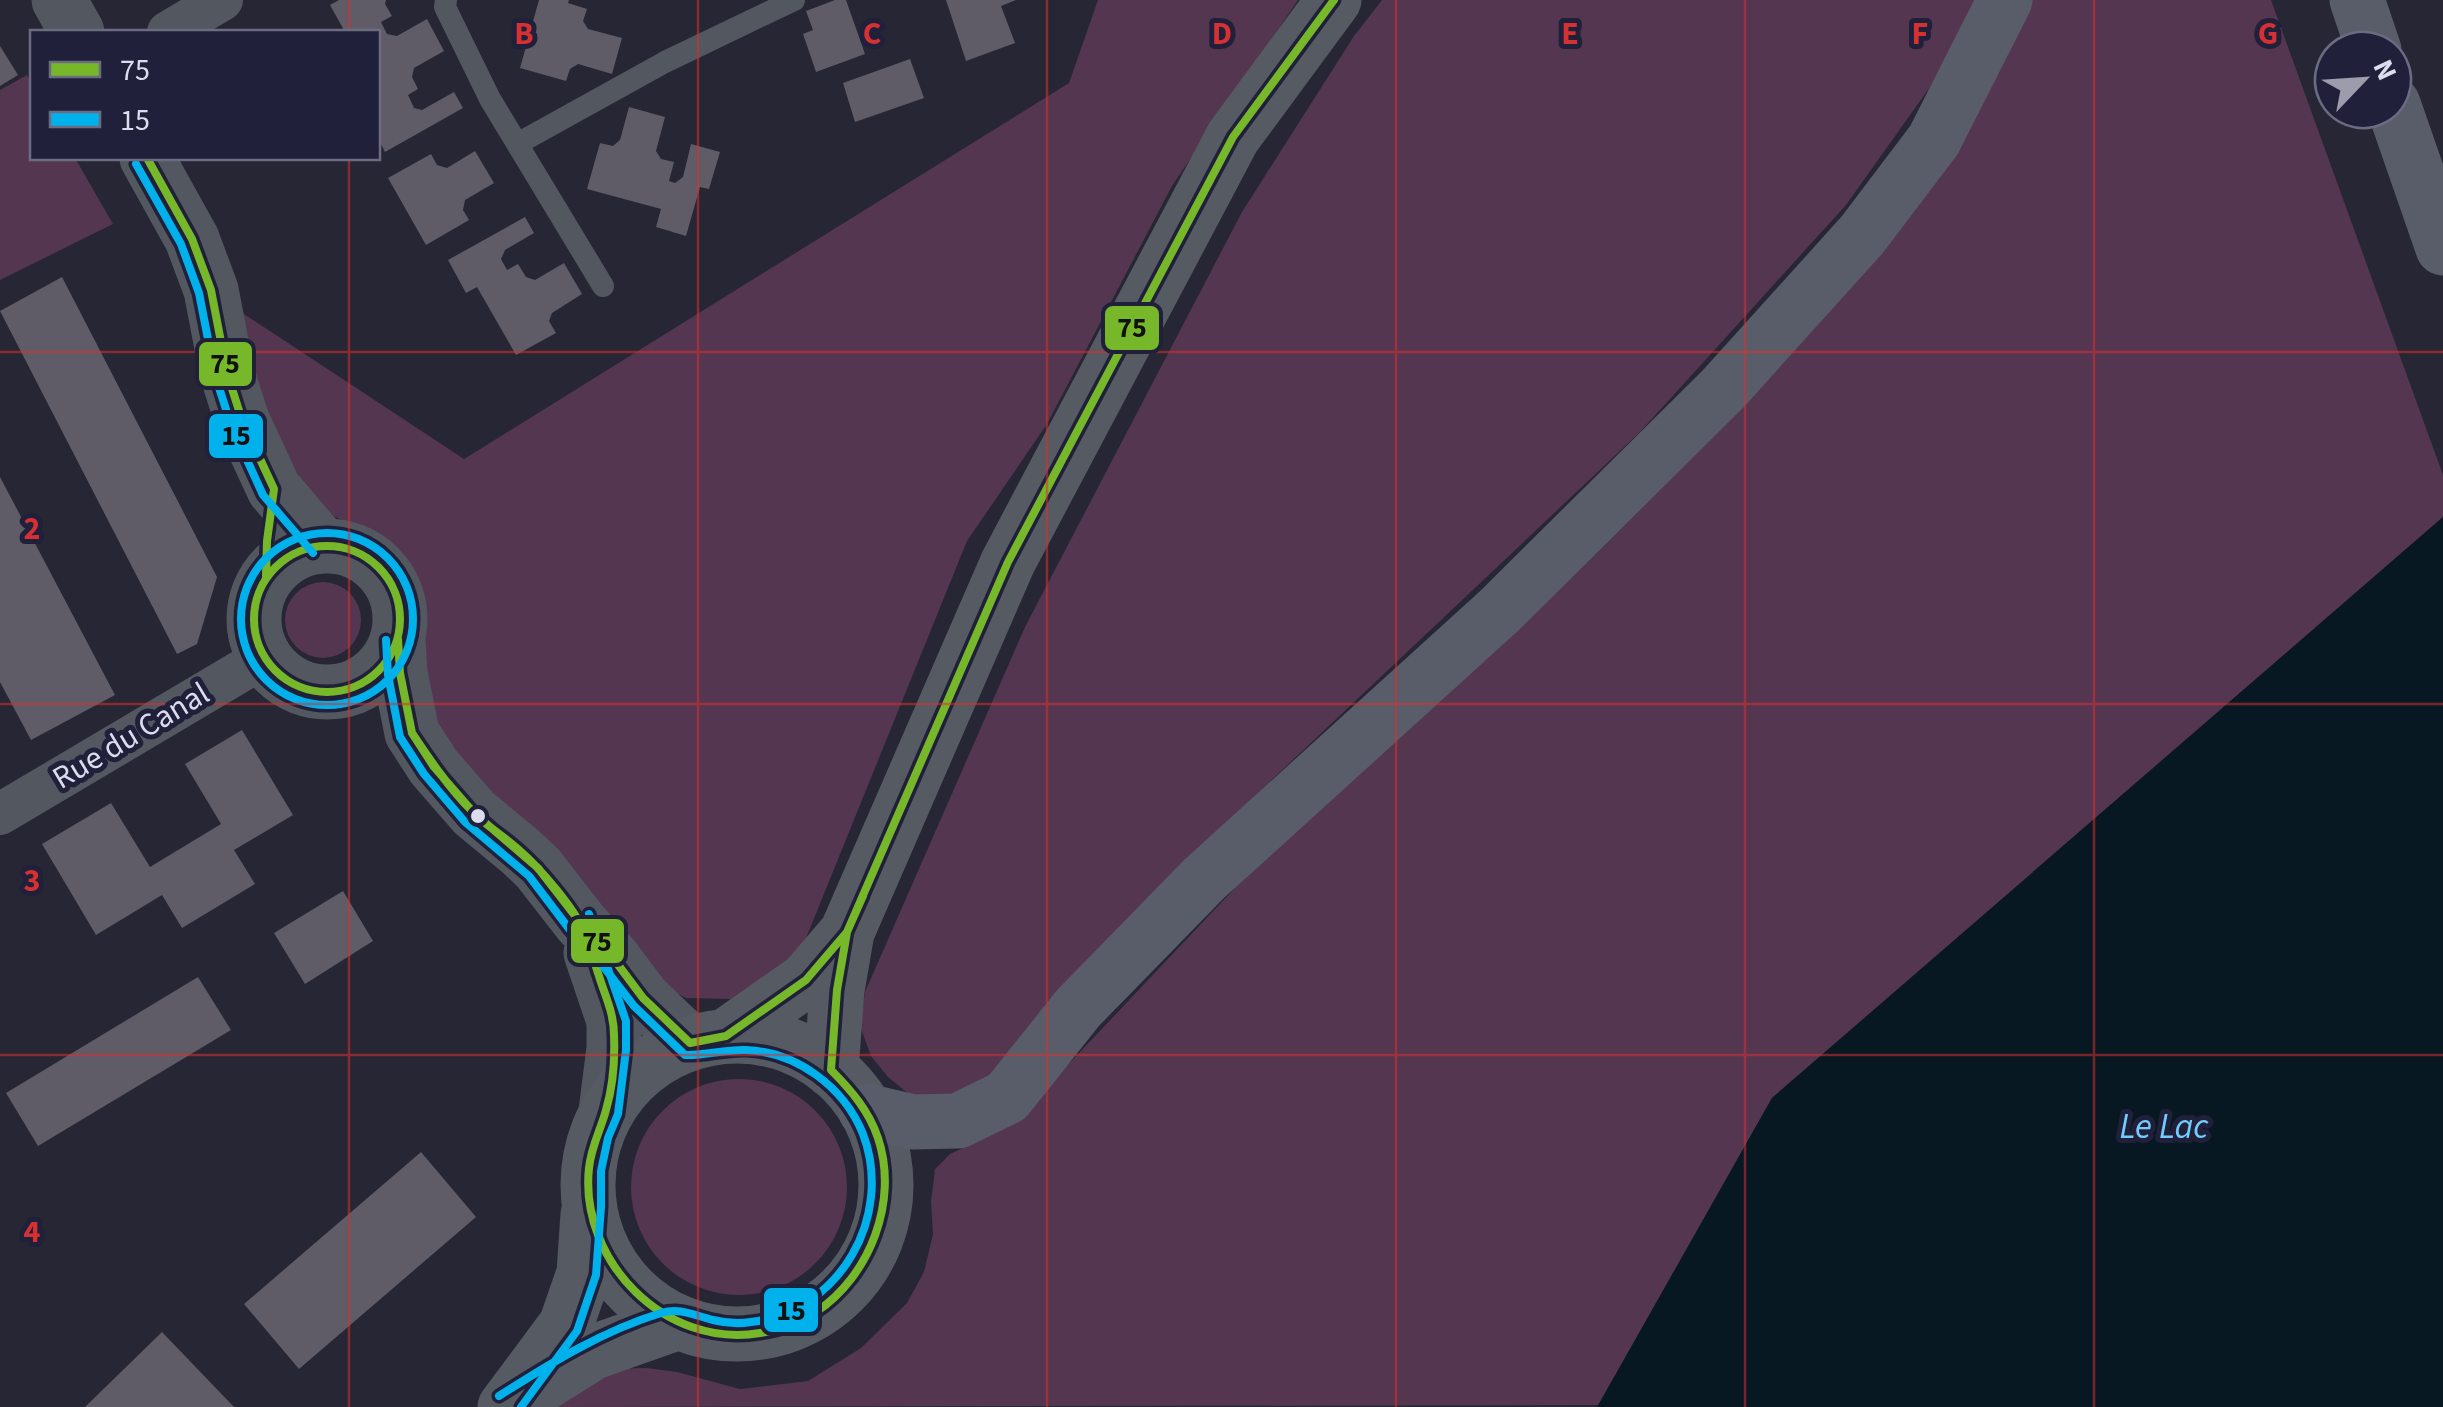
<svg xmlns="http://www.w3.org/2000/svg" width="2443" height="1407" font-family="'Source Sans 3',sans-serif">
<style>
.green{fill:#543650}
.water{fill:#071823}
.building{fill:#5f5c68}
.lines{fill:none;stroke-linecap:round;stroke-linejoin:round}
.service{stroke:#525760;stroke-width:22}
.minor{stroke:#525760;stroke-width:42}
.tertiary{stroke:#525760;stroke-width:55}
.secondary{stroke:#555a63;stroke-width:55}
.motorway{stroke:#595d6a;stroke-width:55}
.bus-1-casing{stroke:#20203a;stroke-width:15}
.bus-2-casing{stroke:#20203a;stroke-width:15}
.bus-1{stroke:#76b82a;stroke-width:8}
.bus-2{stroke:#00b1eb;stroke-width:8}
.grid{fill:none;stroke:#d63132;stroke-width:2.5;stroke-opacity:0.55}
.bus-dot{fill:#dbdcee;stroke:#20203a;stroke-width:4}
.labels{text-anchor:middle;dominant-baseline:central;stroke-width:10;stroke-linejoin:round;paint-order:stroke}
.street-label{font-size:32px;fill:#dbdcee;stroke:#20203a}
.water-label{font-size:35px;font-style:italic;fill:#72cdfc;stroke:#20203a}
.grid-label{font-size:32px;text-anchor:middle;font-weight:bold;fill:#d63132;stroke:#20203a;stroke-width:10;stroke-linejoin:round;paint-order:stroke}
.line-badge{stroke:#20203a;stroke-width:4}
.pale-badge-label{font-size:28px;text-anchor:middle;font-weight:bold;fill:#111}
</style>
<rect width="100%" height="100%" fill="#262634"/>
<path class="green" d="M1098,0H1298L1172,186L1047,424L967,541L800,953L769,989L731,999L686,998L652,980L477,785L440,735L417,642L419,601L409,571L393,549L372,535L321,510L287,458L256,398L241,312L464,459L1069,83Z
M1382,0H1976L1930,87L1846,205L1640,432L1188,859L987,1084L961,1097L910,1095L888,1077L871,1056L860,1026L865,992L1025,627L1242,212L1354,36Z
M2028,0H2271L2443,475V517L1772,1098L1599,1405L552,1407L609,1369L647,1368L677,1372L740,1389L808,1381L861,1348L907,1303L924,1272L933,1234L931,1202L935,1169L950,1154L993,1134L1046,1088L1252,870L1529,617Z
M27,75L32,84V158H75L113,224L0,280V90Z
M285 620a38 38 0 1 1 76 0a38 38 0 1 1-76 0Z
M631 1187a108 108 0 1 1 216 0a108 108 0 1 1-216 0Z"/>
<path class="water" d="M2443,517V1407H1597L1772,1098Z"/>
<path class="building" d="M339,0H386L385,4L392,16L381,22L387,34L397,36L427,19L444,51L414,68L412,77L418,89L408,95L414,108L422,110L454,92L463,108L385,152L378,138V32H345L330,5Z
M539,0H569L568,3L587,9L583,21L588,29L622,38L612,74L578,64L570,69L566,81L520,68Z
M835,0H846L865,54L816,72L803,34L813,30L806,11Z
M946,0H1016L1001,6L1015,43L966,61Z
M0,46L18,75L0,86Z
M910,59L924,98L855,122L843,83Z
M629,107L665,117L656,151L661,159L674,162L669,181L675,183L683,177L691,144L720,152L709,189L700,187L686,236L656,227L661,209L587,189L600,143L613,146L620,140Z
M475,151L494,183L465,200L463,210L469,220L426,245L388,178L431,154L437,165L447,168Z
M525,217L534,233L505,250L501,259L507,270L518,264L526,277L535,280L564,263L582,294L552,313L549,321L556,333L516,355L477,287L466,293L448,260Z
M62,277L217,577L197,644L177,654L0,311Z
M0,477L115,695L31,740L0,682Z
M242,730L293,815L234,850L255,884L182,928L162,895L96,935L42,844L111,803L150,867L221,824L185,764Z
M343,891L373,941L305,984L274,933Z
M198,977L231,1030L38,1146L6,1093Z
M421,1152L476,1217L299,1369L244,1304Z
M162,1332L234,1407H85Z"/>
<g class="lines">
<path class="service" d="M446,0L445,7L490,99L603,286
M517,144L665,62L794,0"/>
<path class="minor" d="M168,32L222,0
M0,814L263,658"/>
<path class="tertiary" d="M59,0L77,32
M147,158L192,239L211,290L227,373L242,420L274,489L322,545
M254 619a73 73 0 1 1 146 0a73 73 0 1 1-146 0Z
M398,639L400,673L412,733L434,767L474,813L520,851L538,868L580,922L613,958L643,998L690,1043
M591,953L614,1021V1048L606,1112"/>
<path class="secondary" d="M726,1036L806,980L847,932
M588 1185a149 149 0 1 1 298 0a149 149 0 1 1-298 0Z
M831,1070L837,990L847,932L1008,562L1233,137L1334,0
M530,1392L594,1352L676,1323
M505,1407L566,1325L584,1273L588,1214"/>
<path class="motorway" d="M2357,0L2374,50
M2393,104L2443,248
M866,1111L913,1122L958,1121L1007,1097L1078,1008L1204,879L1499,611L1723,389L1862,235L1934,140L2005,0"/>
<defs>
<path id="bus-1" d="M147,158L192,239L211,290L227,373L242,420L274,489L267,541L266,576
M254 619a73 73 0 1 1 146 0a73 73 0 1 1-146 0Z
M398,639L400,673L412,733L434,767L474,813L538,868L580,922L613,958L643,998L690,1043L726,1036L806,980L847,932L863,896
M412,733C430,760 449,788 472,811C486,826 504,836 519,850C540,868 574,908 585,933C591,947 594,962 599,976C605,996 614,1013 614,1035C615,1059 613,1086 606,1110C601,1129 591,1147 589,1168C579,1261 665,1349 760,1333C780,1330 800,1324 816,1312C870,1276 899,1201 878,1138C869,1111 851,1090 831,1070L837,990L847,932L1008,562L1233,137L1334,0"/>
<path id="bus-2" d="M136,164L181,244L199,293L215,375L231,425L263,495L313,553
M241 619a86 86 0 1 1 172 0a86 86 0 1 1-172 0Z
M386,640L388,675L400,737L424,774L465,822L529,876L570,930L603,966L634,1006L685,1055C705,1056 725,1049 746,1050C797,1052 844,1087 863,1134C894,1216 840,1312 751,1322C739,1324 725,1323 713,1320C695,1316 681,1307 661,1313C602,1331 551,1363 499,1396
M521,1407L577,1331L596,1275L601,1207V1171L608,1138L618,1114L626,1050V1021L589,914"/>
</defs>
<use href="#bus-1" class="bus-1-casing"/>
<use href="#bus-2" class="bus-2-casing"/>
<use href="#bus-1" class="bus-1"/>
<use href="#bus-2" class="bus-2"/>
</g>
<path class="grid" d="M349,0V32M698,0V1407M1047,0V1407M1396,0V1407M1745,0V1407M2094,0V1407M349,158V1407M0,352H2443M0,704H2443M0,1055H2443"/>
<circle class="bus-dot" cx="478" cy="816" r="9"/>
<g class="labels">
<g class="street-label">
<text transform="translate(131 736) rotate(-31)">Rue du Canal</text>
</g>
<g class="water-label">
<text x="2164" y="1127">Le Lac</text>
</g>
</g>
<g class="grid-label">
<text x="524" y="44">B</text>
<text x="872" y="44">C</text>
<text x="1222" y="44">D</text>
<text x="1570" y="44">E</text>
<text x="1920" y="44">F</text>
<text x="2268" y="44">G</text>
<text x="32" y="539">2</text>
<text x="32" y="891">3</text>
<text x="32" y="1242">4</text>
</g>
<g class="line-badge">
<rect x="1103" y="304" width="58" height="48" rx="10" fill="#76b82a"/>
<rect x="197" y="340" width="57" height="48" rx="10" fill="#76b82a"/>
<rect x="207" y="412" width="58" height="48" rx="10" fill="#00b1eb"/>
<rect x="569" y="917" width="57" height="48" rx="10" fill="#76b82a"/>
<rect x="762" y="1286" width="58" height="48" rx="10" fill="#00b1eb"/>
</g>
<g class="pale-badge-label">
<text x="1132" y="337">75</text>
<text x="225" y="373">75</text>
<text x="236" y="445">15</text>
<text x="597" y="951">75</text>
<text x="791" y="1320">15</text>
</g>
<rect x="30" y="30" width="350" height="130" fill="#20203a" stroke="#6b6b82" stroke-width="2.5"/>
<rect x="50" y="62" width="50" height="15" fill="#76b82a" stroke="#6b6b82" stroke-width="2.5"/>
<text x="120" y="80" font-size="30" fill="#dbdcee">75</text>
<rect x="50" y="112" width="50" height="15" fill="#00b1eb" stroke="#6b6b82" stroke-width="2.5"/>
<text x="120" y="130" font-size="30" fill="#dbdcee">15</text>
<g transform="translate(2363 80) rotate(65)"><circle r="48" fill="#20203a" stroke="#6b6b82" stroke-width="2.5"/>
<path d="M0-8L18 38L0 25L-18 38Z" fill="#9c9cad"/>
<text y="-15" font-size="28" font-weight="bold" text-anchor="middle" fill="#dbdcee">N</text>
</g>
</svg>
